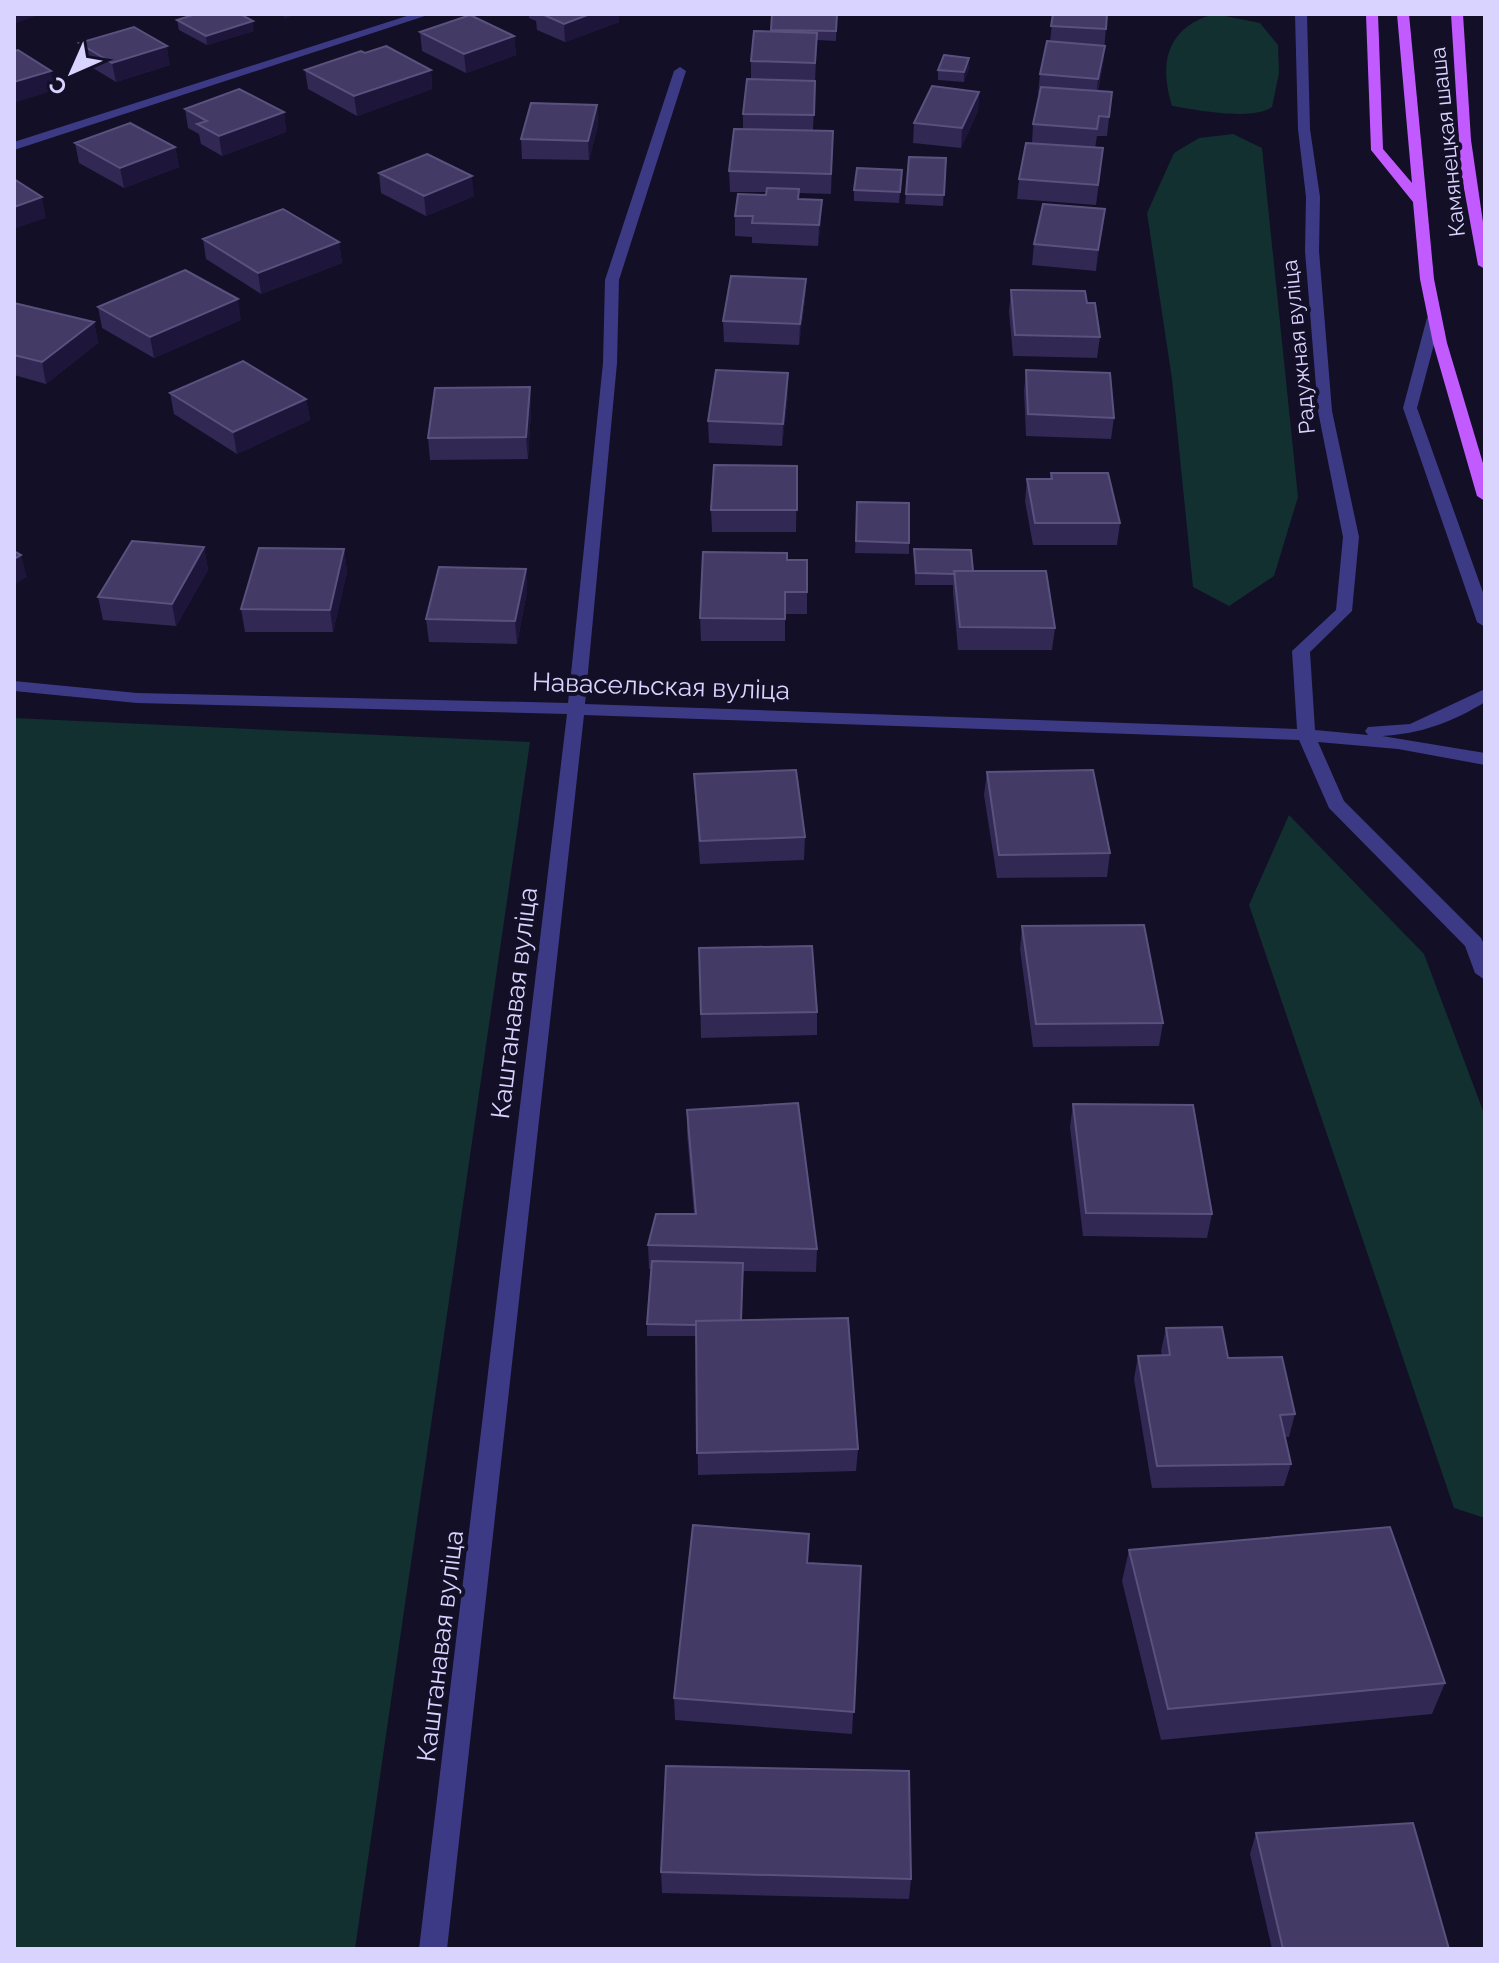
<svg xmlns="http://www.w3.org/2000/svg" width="1499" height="1963" font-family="Raleway,sans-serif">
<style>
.green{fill:#12302f}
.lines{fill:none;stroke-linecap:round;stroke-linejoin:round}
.minor{fill:#3d3a85;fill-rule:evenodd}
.major{fill:#c25bff;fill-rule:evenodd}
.wall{fill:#312854}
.shaded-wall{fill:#1d163a}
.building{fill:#433a66;stroke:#5a527e;stroke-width:2}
.labels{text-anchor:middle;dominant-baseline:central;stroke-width:8;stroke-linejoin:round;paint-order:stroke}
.far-street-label{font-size:22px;fill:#d9d4ff;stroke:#130f26}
.street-label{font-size:26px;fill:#d9d4ff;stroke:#130f26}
</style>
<rect width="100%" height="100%" fill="#130f26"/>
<path class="green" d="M1215,14L1260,23L1278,45L1279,73L1272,107C1252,121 1197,110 1172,106C1158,62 1168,26 1215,14Z
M1233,134L1262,148L1298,497L1274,576L1229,606L1193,587L1172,379L1147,213L1174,153L1199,138Z
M14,718L530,742L355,1949H14Z
M1289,815L1424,954L1485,1116V1518L1454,1508L1249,905Z"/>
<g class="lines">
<path class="minor" d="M413,14H431L14,150V142Z
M1295,14H1307L1310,129L1320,197L1319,251L1332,411L1359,537L1352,611L1310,652L1315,730L1368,735L1365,731L1368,727L1410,724L1485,689V702C1453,722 1420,734 1382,736L1485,753V765L1398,749L1318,742L1344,801L1481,938L1485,946V980L1475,973L1465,946L1329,808L1299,740L584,715L447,1949H419L567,714L137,703L14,691V681L137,693L568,703L603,363L605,280L674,71L680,67L686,71L619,280L617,363L585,704L1297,729L1292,651L1336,610L1343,537L1318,411L1305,251L1306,197L1298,129Z
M1434,314L1441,318L1417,408L1485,598V627L1477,622L1403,408L1427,318Z"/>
<path class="major" d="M1366,14H1378L1383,149L1412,183L1397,14H1409L1434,279L1447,343L1485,470V501L1477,496L1433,343L1420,279L1413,202L1371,150Z
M1451,14H1463L1471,140L1485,236V269L1478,265L1461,172Z"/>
</g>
<path class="wall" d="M529,14H619V22L565,42L537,30L536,21L529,18Z
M772,14H837L836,41L817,40L815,82L813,130L833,131L831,194L799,193V199L821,220L818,246L752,243V237L735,236V216L766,195L767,192H730L729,171L743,129V114L751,79V61L771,32Z
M1053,14H1107L1103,65L1098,91L1112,92L1107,136H1097L1095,148L1101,168L1096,205L1017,199L1019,179L1032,143L1033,124L1040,94H1038L1040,74L1050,42Z
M177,20L254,31L207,45L179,30Z
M420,32L514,36L516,55L466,73L422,51Z
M79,43L170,65L116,82L83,62Z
M365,53L431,70L432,89L357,116L308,89L305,70Z
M969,68L964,82L938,80V70Z
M979,92L978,111L961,148L913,143L914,123Z
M597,105L598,125L589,160L522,159L521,139Z
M185,109L284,112L286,132L222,156L201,144L199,134L188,128Z
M75,143L175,147L179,167L124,188L79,163Z
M909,157L946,158L943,206L905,204Z
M902,170L899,203L854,201V190Z
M379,173L474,196L426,216L381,193Z
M1105,209L1096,271L1032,265L1034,244Z
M203,239L339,242L342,263L261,294L206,259Z
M806,279L805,300L799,345L724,342L723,321Z
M1011,290L1087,303L1100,337L1097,358L1013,356L1009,311Z
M14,303L94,322L98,343L46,384L14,375Z
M98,307L241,320L154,358L102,328Z
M1026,370L1114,418L1111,439L1026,436L1024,391Z
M788,373V394L782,446L709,443L708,421Z
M530,387L531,409L528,459L430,460L428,438Z
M170,393L306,399L310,420L237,454L174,414Z
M797,466L796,532H712L711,510Z
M1051,473L1120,523L1117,545H1033L1025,501L1027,479H1050Z
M857,502L909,543V554L855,553Z
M204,547L208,570L176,626L103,620L98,597Z
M344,549L347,572L333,632H245L241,609Z
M914,549L973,571L1055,628L1052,650H958L953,593V585H915Z
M787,560L807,592V614H785V641H701L700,618Z
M526,569L527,591L517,644L429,642L426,619Z
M987,772L1110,853L1107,877L997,878L984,795Z
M694,774L805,837L804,860L700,864L695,797Z
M1022,926L1163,1023L1159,1046L1033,1047L1020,949Z
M699,948L817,1012V1035L701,1038Z
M1073,1104L1212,1214L1207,1238L1083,1236L1070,1127Z
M687,1110L817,1249L816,1272L743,1271L741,1320L858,1449L856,1471L698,1475L696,1336H647V1324L651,1269H649L648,1245L694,1214L687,1133Z
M1166,1328L1228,1358L1295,1414L1289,1437H1285L1291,1464L1284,1486L1152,1488L1134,1379L1138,1356L1162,1355L1161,1351Z
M1129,1550L1445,1683L1432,1714L1161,1740L1122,1581Z
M808,1563L861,1566L852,1734L675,1720L674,1698Z
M1256,1833L1449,1949H1272L1250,1854Z
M661,1872L911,1879L909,1899L662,1893Z"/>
<path class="shaded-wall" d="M14,14H42L16,23Z
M283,14H298L284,19Z
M590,14H619V22L565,42L564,24Z
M253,21L254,31L207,45L206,36Z
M514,36L516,55L466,73L464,54Z
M167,46L170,65L116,82L112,63Z
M1105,46L1103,65L1096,98L1098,79Z
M969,58V68L964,82V72Z
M431,70L432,89L357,116L354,96Z
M51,71L55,90L14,103V82Z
M979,92L978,111L961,148L962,128Z
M597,105L598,125L589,160L588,141Z
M284,112L286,132L222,156L219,136Z
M175,147L179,167L124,188L120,168Z
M472,176L474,196L426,216L424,196Z
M42,197L46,218L14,229V207Z
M822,200L821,220L818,246L819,225Z
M1105,209L1103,230L1096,271L1098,250Z
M339,242L342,263L261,294L258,273Z
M806,279L805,300L799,345L800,324Z
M238,299L241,320L154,358L150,337Z
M94,322L98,343L46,384L42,362Z
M788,373V394L782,446L783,424Z
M530,387L531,409L528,459L526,437Z
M306,399L310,420L237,454L233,432Z
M204,547L208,570L176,626L172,604Z
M344,549L347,572L333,632L330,610Z
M21,555L27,577L14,585V559Z
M526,569L527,591L517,644L515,621Z"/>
<path class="building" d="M196,14H240L253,21L206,36L177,20Z
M542,14H590L564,24Z
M772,14H837L836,31L771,30Z
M1053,14H1107L1106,29L1051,26Z
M470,15L514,36L464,54L420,32Z
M134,27L167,46L112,63L79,43Z
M754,31L817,33L815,63L751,61Z
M1047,41L1105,46L1098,79L1040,74Z
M386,46L431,70L354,96L305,70L361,51L365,53Z
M18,50L51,71L14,82V51Z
M944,55L969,58L964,72L938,70Z
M747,79L815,81L814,115L743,114Z
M932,86L979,92L962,128L914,123Z
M1041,87L1112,92L1109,117L1099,116L1097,129L1033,124Z
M239,89L284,112L219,136L197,124L207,121L185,109Z
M531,103L597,105L588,141L521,139Z
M130,123L175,147L120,168L75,143Z
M734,129L833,131L831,174L729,171Z
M1026,143L1103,148L1098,185L1019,179Z
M427,154L472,176L424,196L379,173Z
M909,157L946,158L944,195L906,194Z
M857,168L902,170L900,192L854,190Z
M14,179L42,197L14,207Z
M767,188L799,189L798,199L822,200L819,225L752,223L753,216H735L738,194L766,195Z
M1043,204L1105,209L1098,250L1034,244Z
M283,209L339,242L258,273L203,239Z
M185,270L238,299L150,337L98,307Z
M731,276L806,279L800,324L723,321Z
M1011,290L1085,291L1087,303H1095L1100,337L1015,335Z
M14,303L94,322L42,362L14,355Z
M243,361L306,399L233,432L170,393Z
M716,370L788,373L783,424L708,421Z
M1026,370L1110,373L1114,418L1028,414Z
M530,387L526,437L428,438L435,388Z
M714,465L797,466V510H711Z
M1051,473H1108L1120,523H1035L1027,479H1052Z
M857,502L909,503V543L856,541Z
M132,541L204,547L172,604L98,597Z
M259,548L344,549L330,610L241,609Z
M914,549L971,550L973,571H954L955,574L916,573Z
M14,551L21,555L14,559Z
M703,552L787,553V560H807V592H785V619L700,618Z
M439,567L526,569L515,621L426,619Z
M954,571H1046L1055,628L960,627Z
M796,770L805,837L700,841L694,774Z
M1093,770L1110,853L999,855L987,772Z
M1144,925L1163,1023L1036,1024L1022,926Z
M812,946L817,1012L701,1014L699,948Z
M798,1103L817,1249L648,1245L656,1214H696L687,1110Z
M1073,1104L1193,1105L1212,1214L1086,1213Z
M652,1261L743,1263L741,1320L696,1321V1325L647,1324Z
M848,1318L858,1449L697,1453L696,1321Z
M1222,1327L1228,1358L1282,1357L1295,1414L1280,1415L1291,1464L1157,1466L1138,1356L1170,1355L1166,1328Z
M693,1525L809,1534L807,1563L861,1566L854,1712L674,1698Z
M1390,1527L1445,1683L1168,1709L1129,1550Z
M666,1766L909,1771L911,1879L661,1872Z
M1413,1823L1449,1949H1283L1256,1833Z"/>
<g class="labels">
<g class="far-street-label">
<text transform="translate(1447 142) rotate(-96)">Камянецкая шаша</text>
<text transform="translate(1298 347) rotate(-96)">Радужная вуліца</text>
</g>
<g class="street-label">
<text transform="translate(661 686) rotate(2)">Навасельская вуліца</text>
<text transform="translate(514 1003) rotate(-83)">Каштанавая вуліца</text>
<text transform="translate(440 1646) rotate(-83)">Каштанавая вуліца</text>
</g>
</g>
<rect width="1499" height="1963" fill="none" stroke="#d9d4ff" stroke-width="32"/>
<g transform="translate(72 72) rotate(225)" stroke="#130f26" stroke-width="6" paint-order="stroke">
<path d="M0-6L14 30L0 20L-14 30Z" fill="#d9d4ff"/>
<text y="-12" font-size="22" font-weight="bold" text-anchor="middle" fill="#d9d4ff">С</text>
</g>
</svg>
